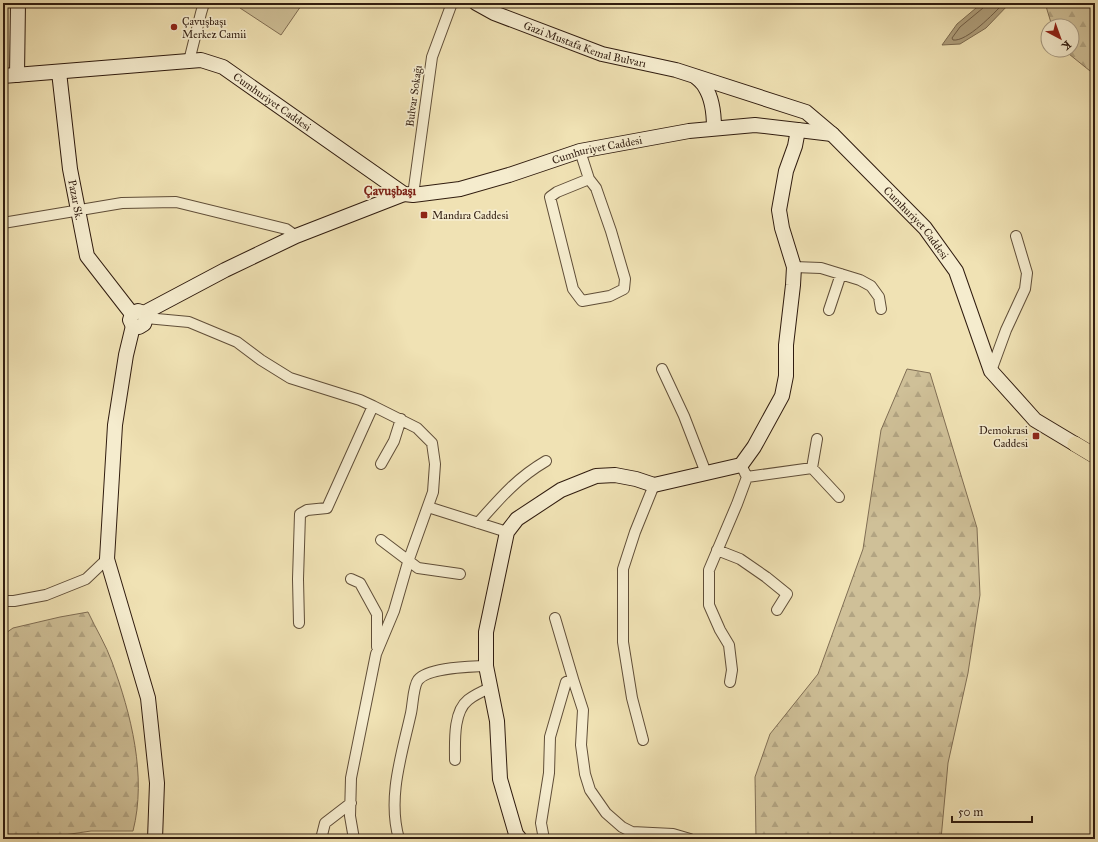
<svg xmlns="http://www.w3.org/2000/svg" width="1098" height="842" font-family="'IM FELL Great Primer',serif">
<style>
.forest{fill:url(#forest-firs);stroke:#806e54}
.green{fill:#cfc098;stroke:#806e54}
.water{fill:#af9f7c;stroke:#7c6b50}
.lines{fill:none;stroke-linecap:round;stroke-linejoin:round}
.shore{stroke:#705e46;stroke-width:1}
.street-casing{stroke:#604e38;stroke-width:12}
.secondary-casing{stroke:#301c0f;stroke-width:16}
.primary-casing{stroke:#301c0f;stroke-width:16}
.street{stroke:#f5ecce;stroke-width:10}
.secondary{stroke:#f5ecce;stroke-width:14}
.primary{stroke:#f0e2b4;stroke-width:15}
.poi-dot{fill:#8f2418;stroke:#f5ecce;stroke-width:1.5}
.labels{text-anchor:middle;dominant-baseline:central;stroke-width:3.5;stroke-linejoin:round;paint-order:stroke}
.poi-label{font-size:11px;fill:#301c0f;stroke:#f5ecce;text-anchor:start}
.street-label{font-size:11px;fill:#301c0f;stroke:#f5ecce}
.quarter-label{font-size:13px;font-weight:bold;fill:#7a1f14;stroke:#f5ecce}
</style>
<defs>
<pattern id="forest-firs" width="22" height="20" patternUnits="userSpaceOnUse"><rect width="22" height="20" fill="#cfc098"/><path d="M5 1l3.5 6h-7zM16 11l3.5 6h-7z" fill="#b2a482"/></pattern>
</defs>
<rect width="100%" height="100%" fill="#f0e2b4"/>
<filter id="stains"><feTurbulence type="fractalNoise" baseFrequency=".005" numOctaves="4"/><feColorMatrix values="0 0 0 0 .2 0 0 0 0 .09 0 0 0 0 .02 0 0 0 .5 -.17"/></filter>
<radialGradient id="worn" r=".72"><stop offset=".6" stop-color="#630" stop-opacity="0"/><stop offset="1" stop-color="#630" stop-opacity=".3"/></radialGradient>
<path class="forest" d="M1045,3H1095V75L1064,50H1072V26H1052Z
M907,369L930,373L977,528L980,595L968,673L948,763L941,839H756L755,777L770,734L818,674L863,549L881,430Z
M88,612C96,629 106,645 112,662C131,714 147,776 133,831H91L37,839H3V635L13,628L60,617Z"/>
<path class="green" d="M243,3H303L281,35L240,8Z"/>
<path class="water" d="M982,3H1010L986,28L960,44L942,45L957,24Z"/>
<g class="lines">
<path class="shore" d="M985,3L983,8L960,27L952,38L953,40C967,42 994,13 1004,3"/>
<defs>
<path id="street" d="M189,61L201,13L204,3
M580,151L589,179L596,188L611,231L625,279L624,289L610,296L582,301L573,289L550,197L557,192L589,179
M413,195L432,57L452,3
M3,223L122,203L176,202L286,229L296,236
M794,267L821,268L860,280L871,286L879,297L881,309
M829,310L841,274
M146,318L189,322L237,342L261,360L290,378L360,400L373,406L417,428L432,443L435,464L433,492L409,559L394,611L376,654L351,778L350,816L354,839
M662,369L684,416L706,473
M991,371L1006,330L1025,289L1027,273L1016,236
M381,464L394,441L401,419
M812,468L817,439
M747,477L812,468L839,497
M428,507L507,532
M478,523C500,498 517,478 546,461
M381,540L418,568L460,574
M717,550L740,559L766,577L787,594L777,610
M351,579L360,583L377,614V647
M3,601H14L46,595L86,579L107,559
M555,618L573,679
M299,623L298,579L300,514L307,510L327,508L373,406
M730,682L732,670L729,645L720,630L709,605V570L737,504L747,477L741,465
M643,740L632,698L623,642V569L635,532L654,485
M455,760C455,742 453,712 468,700C474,695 483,691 490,688
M321,839L325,823L351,803
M399,839C387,797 402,754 411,713C413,704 413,687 418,680C429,667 470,667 486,666
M544,839L541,823L549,773L550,737L566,682L573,679L583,710L581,745L585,774L590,790L606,813L622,827L632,832L673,834L690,839"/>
<g id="secondary">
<path id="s1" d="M476,3L494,13L602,54L676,70L806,112L832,134L925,228L956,271L991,371L1035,420L1075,444"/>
<path id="s2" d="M59,72L70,169L87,256L132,314"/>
<path d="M17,75L18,3"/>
<path id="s3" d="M3,76L201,60L223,67L404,194L413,195L460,189L509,175L580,151L689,131L755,125L832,134"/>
<path d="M696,77C699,80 703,83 705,87C712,98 714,115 714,128"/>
<path d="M144,313L146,318L144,324L139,327L133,326L130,320L132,314L138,311L144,313L225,270L296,236L404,194"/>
<path d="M133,326L126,355L115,425L107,559L148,698L157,783L155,839"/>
<path d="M520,839L516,834L500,779L497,721L486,666V632L507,532L517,519L561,490L596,476L615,475L636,479L654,485L741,465L754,447L782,396L786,376V345L793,285L794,267L782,228L779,210L786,171L795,146L798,130"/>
</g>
<path id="primary" d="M1075,444L1095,456"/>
</defs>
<use href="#street" class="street-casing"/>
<use href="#secondary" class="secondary-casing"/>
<use href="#primary" class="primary-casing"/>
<use href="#street" class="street"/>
<use href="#secondary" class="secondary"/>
<use href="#primary" class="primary"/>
</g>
<g class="poi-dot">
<circle cx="174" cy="27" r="4"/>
<rect x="420" y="211" width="8" height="8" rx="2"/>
<rect x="1032" y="432" width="8" height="8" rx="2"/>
</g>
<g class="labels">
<g class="poi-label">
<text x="182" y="21">Çavuşbaşı<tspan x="182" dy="13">Merkez Camii</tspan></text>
<text x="432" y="215">Mandıra Caddesi</text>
<text x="1028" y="430" text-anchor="end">Demokrasi<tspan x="1028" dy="13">Caddesi</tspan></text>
</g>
<g class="street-label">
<text stroke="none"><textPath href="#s1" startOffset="117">Gazi Mustafa Kemal Bulvarı</textPath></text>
<text transform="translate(414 96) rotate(-82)">Bulvar Sokağı</text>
<text stroke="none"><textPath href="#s3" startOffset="282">Cumhuriyet Caddesi</textPath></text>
<text stroke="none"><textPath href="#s3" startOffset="642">Cumhuriyet Caddesi</textPath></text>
<text stroke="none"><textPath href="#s2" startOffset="129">Pazar Sk.</textPath></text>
<text stroke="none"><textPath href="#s1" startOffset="505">Cumhuriyet Caddesi</textPath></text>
</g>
<g class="quarter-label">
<text x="390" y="191">Çavuşbaşı</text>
</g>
</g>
<rect width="1098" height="842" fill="none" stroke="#f0e2b4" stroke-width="16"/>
<rect x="4" y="4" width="1090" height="834" fill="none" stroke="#301c0f" stroke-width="2"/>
<rect x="8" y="8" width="1082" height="826" fill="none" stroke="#301c0f"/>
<g transform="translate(1060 38) rotate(139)"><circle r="19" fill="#f5ecce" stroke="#a69982"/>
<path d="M0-3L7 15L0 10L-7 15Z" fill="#8f2418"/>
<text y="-6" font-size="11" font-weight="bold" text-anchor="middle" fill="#301c0f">K</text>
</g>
<path d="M952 816v6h80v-6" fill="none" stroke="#301c0f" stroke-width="2"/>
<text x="958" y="816" font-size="12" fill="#301c0f" stroke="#f5ecce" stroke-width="3" paint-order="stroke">50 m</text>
<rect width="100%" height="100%" filter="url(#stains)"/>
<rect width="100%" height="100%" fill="url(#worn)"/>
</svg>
